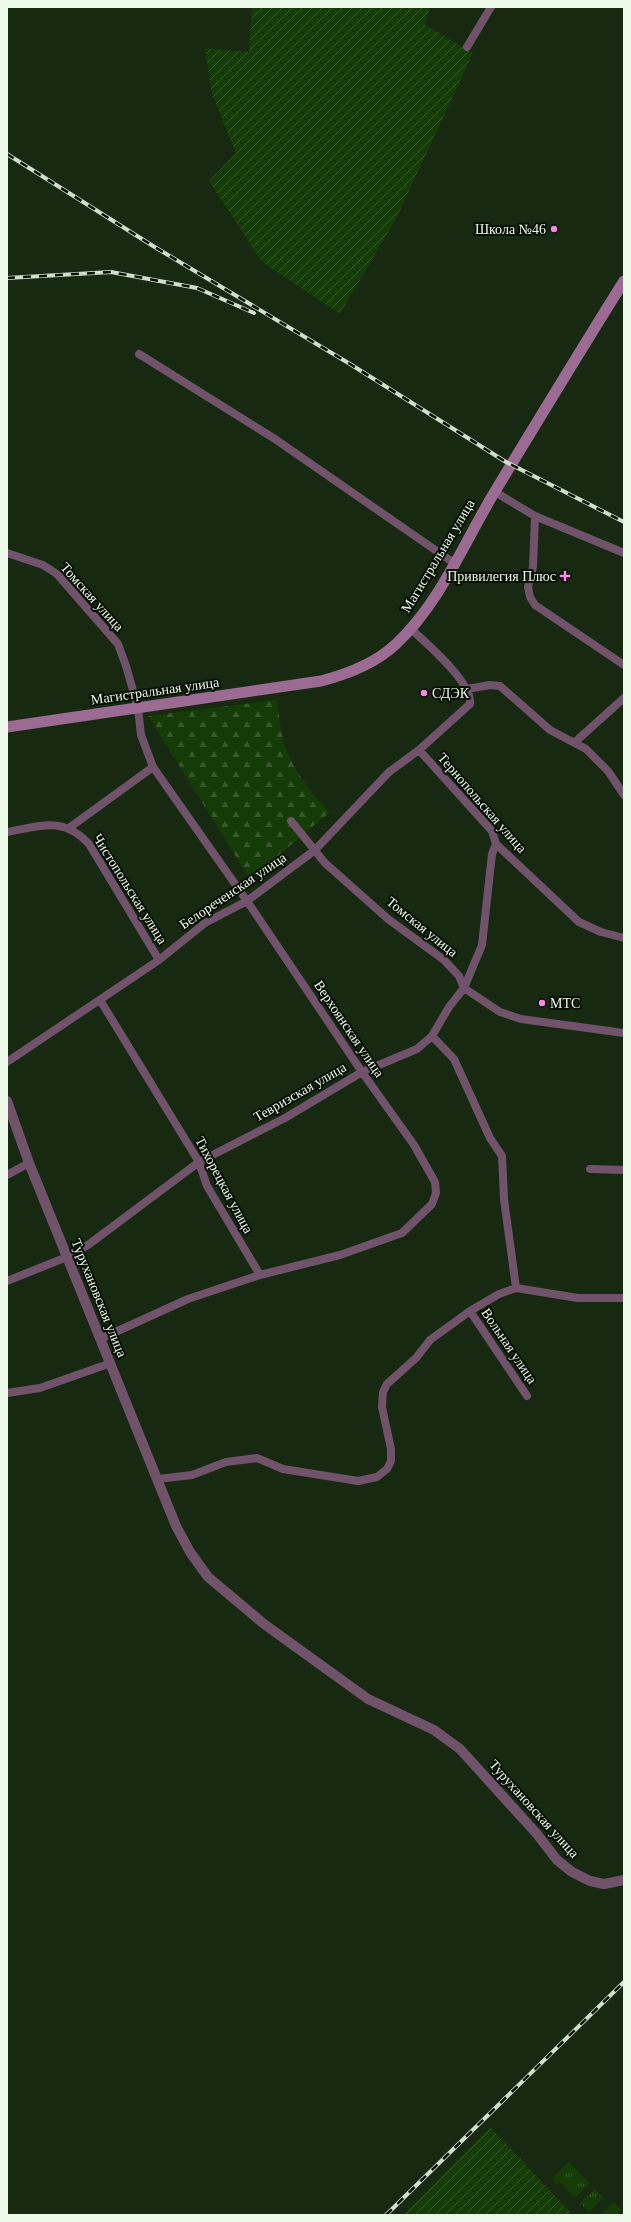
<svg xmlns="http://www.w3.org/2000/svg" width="631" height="2222" font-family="'Times New Roman',serif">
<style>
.forest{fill:url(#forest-firs)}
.park{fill:url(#park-tufts)}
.garden{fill:url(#garden-furrows)}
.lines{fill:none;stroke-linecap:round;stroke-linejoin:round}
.minor{stroke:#70526a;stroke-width:8}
.tertiary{stroke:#70526a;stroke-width:10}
.secondary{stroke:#9b6b93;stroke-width:11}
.rail-casing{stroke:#d0decd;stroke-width:4}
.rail{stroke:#081006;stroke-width:2.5;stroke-dasharray:8;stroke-linecap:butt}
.poi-dot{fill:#f987e8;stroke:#081006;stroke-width:1.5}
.labels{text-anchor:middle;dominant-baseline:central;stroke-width:4;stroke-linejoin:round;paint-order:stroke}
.poi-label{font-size:14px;fill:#ecf9e9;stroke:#081006;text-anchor:end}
.street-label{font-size:14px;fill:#ecf9e9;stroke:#081006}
</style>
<defs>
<pattern id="forest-firs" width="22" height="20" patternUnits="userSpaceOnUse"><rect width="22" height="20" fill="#153c06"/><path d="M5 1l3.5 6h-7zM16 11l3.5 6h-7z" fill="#37592a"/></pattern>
<pattern id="park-tufts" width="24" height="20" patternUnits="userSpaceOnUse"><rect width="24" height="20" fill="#153c06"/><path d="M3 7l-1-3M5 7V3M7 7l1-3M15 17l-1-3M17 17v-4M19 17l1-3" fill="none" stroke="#37592a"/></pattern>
<pattern id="garden-furrows" width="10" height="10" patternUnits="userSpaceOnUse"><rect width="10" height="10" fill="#153c06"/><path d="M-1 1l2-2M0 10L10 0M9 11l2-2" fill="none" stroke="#37592a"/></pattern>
</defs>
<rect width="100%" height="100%" fill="#172911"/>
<path class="forest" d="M277,700C279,714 280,729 284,743C292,769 311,793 330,812L250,879L148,716Z"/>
<path class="park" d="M569,2162L590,2183L575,2198L560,2182L557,2184L552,2179Z
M595,2189L603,2197L589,2212L580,2203Z
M613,2202L622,2210L617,2215H600Z"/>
<path class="garden" d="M252,7H430L425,25L473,53L397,217L340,314L262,262L209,181L236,153L212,94L205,48L249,52Z
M490,2127L573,2215H403Z"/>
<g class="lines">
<path class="minor" d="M467,47L491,7
M139,354L275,439L454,563
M495,492L535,516L624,553
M535,516L533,567L528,587L530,597L535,605L624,665
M7,553L43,565L57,574L118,644L126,666L138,708L141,735L153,767L247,901L362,1072L414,1145L435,1182L436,1193L432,1204L402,1233L340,1255L260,1275
M467,689L490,685L500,686L550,730L586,749L608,771L624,795
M575,742L624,698
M419,750L492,831L496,844L579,922L601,932L624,938
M291,821L325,863L388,919L444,960L459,976L464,988L500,1012L521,1019L624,1033
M69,828L153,767
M7,832C41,826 63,816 89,844L159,960
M100,1000L199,1162L207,1186L260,1275L188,1299L100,1339
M432,1036L454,1059L490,1138L502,1156L504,1199L516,1288
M7,1062L159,960L205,923L247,901L315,850L389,772L419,750L470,704C473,683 426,643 411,629
M590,1169L624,1170
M7,1175L29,1163
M7,1281L67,1257L88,1245L199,1162L285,1118L362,1072L417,1049L432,1036L449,1007L464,988L482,945L492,854L496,844
M470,1311L527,1396
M7,1393L40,1388L111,1363
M158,1479L192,1475L226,1462L257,1458L283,1469L358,1481L377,1477L387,1469L391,1461V1449L382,1407L383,1392L387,1384L416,1358L430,1340L470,1311L499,1294L516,1288L578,1298H624"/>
<path class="tertiary" d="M7,1101L29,1163L176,1526L190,1552L208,1577L264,1624L368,1699L434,1730L460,1749L537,1834L557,1860L572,1872L590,1881L604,1884L624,1880"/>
<path class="secondary" d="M7,727L321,681C348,674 375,664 396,644C440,603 464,543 494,493C537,422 580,351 624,281"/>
<defs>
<path id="rail" d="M7,154L153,246L350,364L506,462L624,522
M7,278L111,272L197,288L254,313
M386,2215L624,1982"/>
</defs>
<use href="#rail" class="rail-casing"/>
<use href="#rail" class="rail"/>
</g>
<g class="poi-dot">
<circle cx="554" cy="229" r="4"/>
<path d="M563 570h4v4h4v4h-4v4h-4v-4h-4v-4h4z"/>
<circle cx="424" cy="693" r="4"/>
<circle cx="542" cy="1003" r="4"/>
</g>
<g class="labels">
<g class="poi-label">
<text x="546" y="229">Школа №46</text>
<text x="556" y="576">Привилегия Плюс</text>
<text x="432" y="693" text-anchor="start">СДЭК</text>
<text x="550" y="1003" text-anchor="start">МТС</text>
</g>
<g class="street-label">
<text transform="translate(438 556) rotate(-59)">Магистральная улица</text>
<text transform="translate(92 597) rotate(48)">Томская улица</text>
<text transform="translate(155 691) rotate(-8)">Магистральная улица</text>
<text transform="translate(482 803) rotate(49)">Тернопольская улица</text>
<text transform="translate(130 889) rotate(58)">Чистопольская улица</text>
<text transform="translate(233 891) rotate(-34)">Белореченская улица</text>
<text transform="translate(422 927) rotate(39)">Томская улица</text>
<text transform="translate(349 1029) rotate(56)">Верхоянская улица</text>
<text transform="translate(300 1092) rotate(-30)">Тевризская улица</text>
<text transform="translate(224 1185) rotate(62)">Тихорецкая улица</text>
<text transform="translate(99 1298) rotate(68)">Турухановская улица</text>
<text transform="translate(509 1346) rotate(56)">Вольная улица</text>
<text transform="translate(534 1809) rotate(48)">Турухановская улица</text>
</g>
</g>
<rect width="631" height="2222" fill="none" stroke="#ecf9e9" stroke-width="16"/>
</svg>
